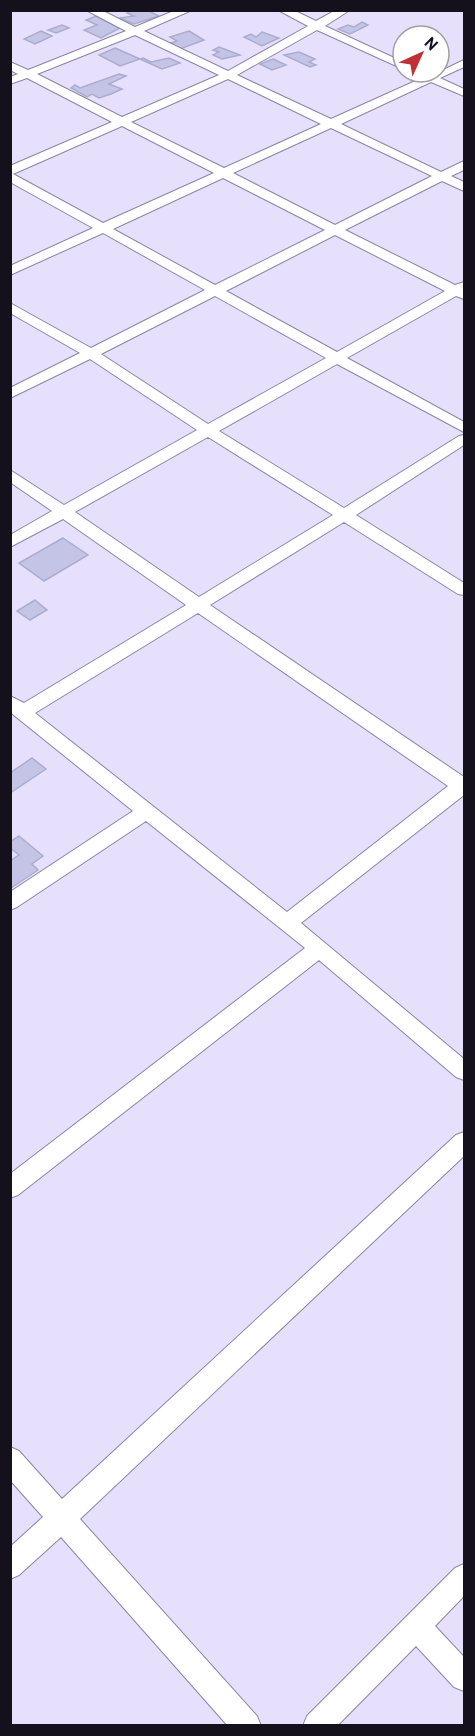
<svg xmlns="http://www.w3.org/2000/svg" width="475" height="1736" font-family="Overpass,sans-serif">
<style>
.building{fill:#c4c4e7;stroke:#acacce;stroke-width:1.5}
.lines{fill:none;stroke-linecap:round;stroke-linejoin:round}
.street-casing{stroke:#8c84a5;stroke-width:2}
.street{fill:#fff;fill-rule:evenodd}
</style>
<rect width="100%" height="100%" fill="#e7e0fd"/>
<path class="building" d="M134,10H147L159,16L134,24L120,18L134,16L127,13Z
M96,16L120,28L101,38L84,30L97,25L86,20Z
M362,22L368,25L350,34L338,29L348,25L354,27Z
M62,25L69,28L56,33L48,30Z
M41,31L52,36L35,44L24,39Z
M189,31L204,40L180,49L171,43L177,41L170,37Z
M262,32L279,38L262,46L244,37L251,34L256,37Z
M219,47L240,55L222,59L213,55L219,52L213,50Z
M115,48L140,59L120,66L99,55Z
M299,52L315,59L309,62L316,65L310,67L284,55Z
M143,58L151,62L169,58L180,63L162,69L140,59Z
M273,59L286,65L272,70L260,64Z
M119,74L126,76L109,84L122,89L111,94L99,98L92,94L87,97L71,88L75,85L80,88Z
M63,538L88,555L44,581L19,563Z
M35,600L47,610L30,620L17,611Z
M32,758L46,769L10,793V773Z
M19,836L43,856L32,864L38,870L11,888L10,861L19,855L10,848V842Z"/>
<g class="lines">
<defs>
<path id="street" d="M86,10H101L135,27L176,10H192L144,31L228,71L308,26L278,10H293L316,21L336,10H350L325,26L403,62V69L317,30L237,75L331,119L422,78V74L439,72L464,60V67L440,78L464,89V96L431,82L341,124L441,172L464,161V170L451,176L464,182V191L442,181L345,230L455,285L464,282V299L456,296L347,358L464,422V432L337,364L219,431L344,508L459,436L464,435V445L356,515L464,583V595L458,594L344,522L210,605L464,777V795L301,923L464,1059V1080L456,1077L319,960L18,1195L10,1198V1174L305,948L146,821L17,907L10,910V892L133,811L10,712V696L24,703L186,605L63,519L10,547V535L52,511L10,482V470L64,505L197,430L90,359L10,398V388L80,353L10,313V303L91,348L205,290L103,233L10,275V266L93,228L10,182V166L112,122L27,78L10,84V77L18,74L10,70V62L28,70L126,31ZM135,35L219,75L122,117L37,74ZM228,79L321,124L224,168L131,122ZM122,126L214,173L103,223L13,174ZM331,128L432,176L335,225L233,173ZM223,178L325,230L215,285L113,229ZM335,235L445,291L337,352L226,291ZM215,296L326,358L208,424L101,354ZM208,437L333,515L199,597L75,512ZM198,613L448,786L287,912L35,713Z
M464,1132V1156L80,1519L257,1716L261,1726H228L61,1537L19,1575L10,1579V1547L43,1517L10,1480V1447L19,1451L62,1499L456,1135Z
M464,1564V1596L435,1626L464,1657V1691L454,1687L416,1646L337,1726H303L307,1716L455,1568Z"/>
</defs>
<use href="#street" class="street-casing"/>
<use href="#street" class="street"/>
</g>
<rect width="475" height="1736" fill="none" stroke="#14101c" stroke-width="24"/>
<g transform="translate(421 54) rotate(45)"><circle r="28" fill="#ffffff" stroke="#a19fa4" stroke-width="1.5"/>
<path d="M0-4.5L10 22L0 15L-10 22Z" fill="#c03135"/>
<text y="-9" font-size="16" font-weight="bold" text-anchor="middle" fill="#14101c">N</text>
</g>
</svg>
